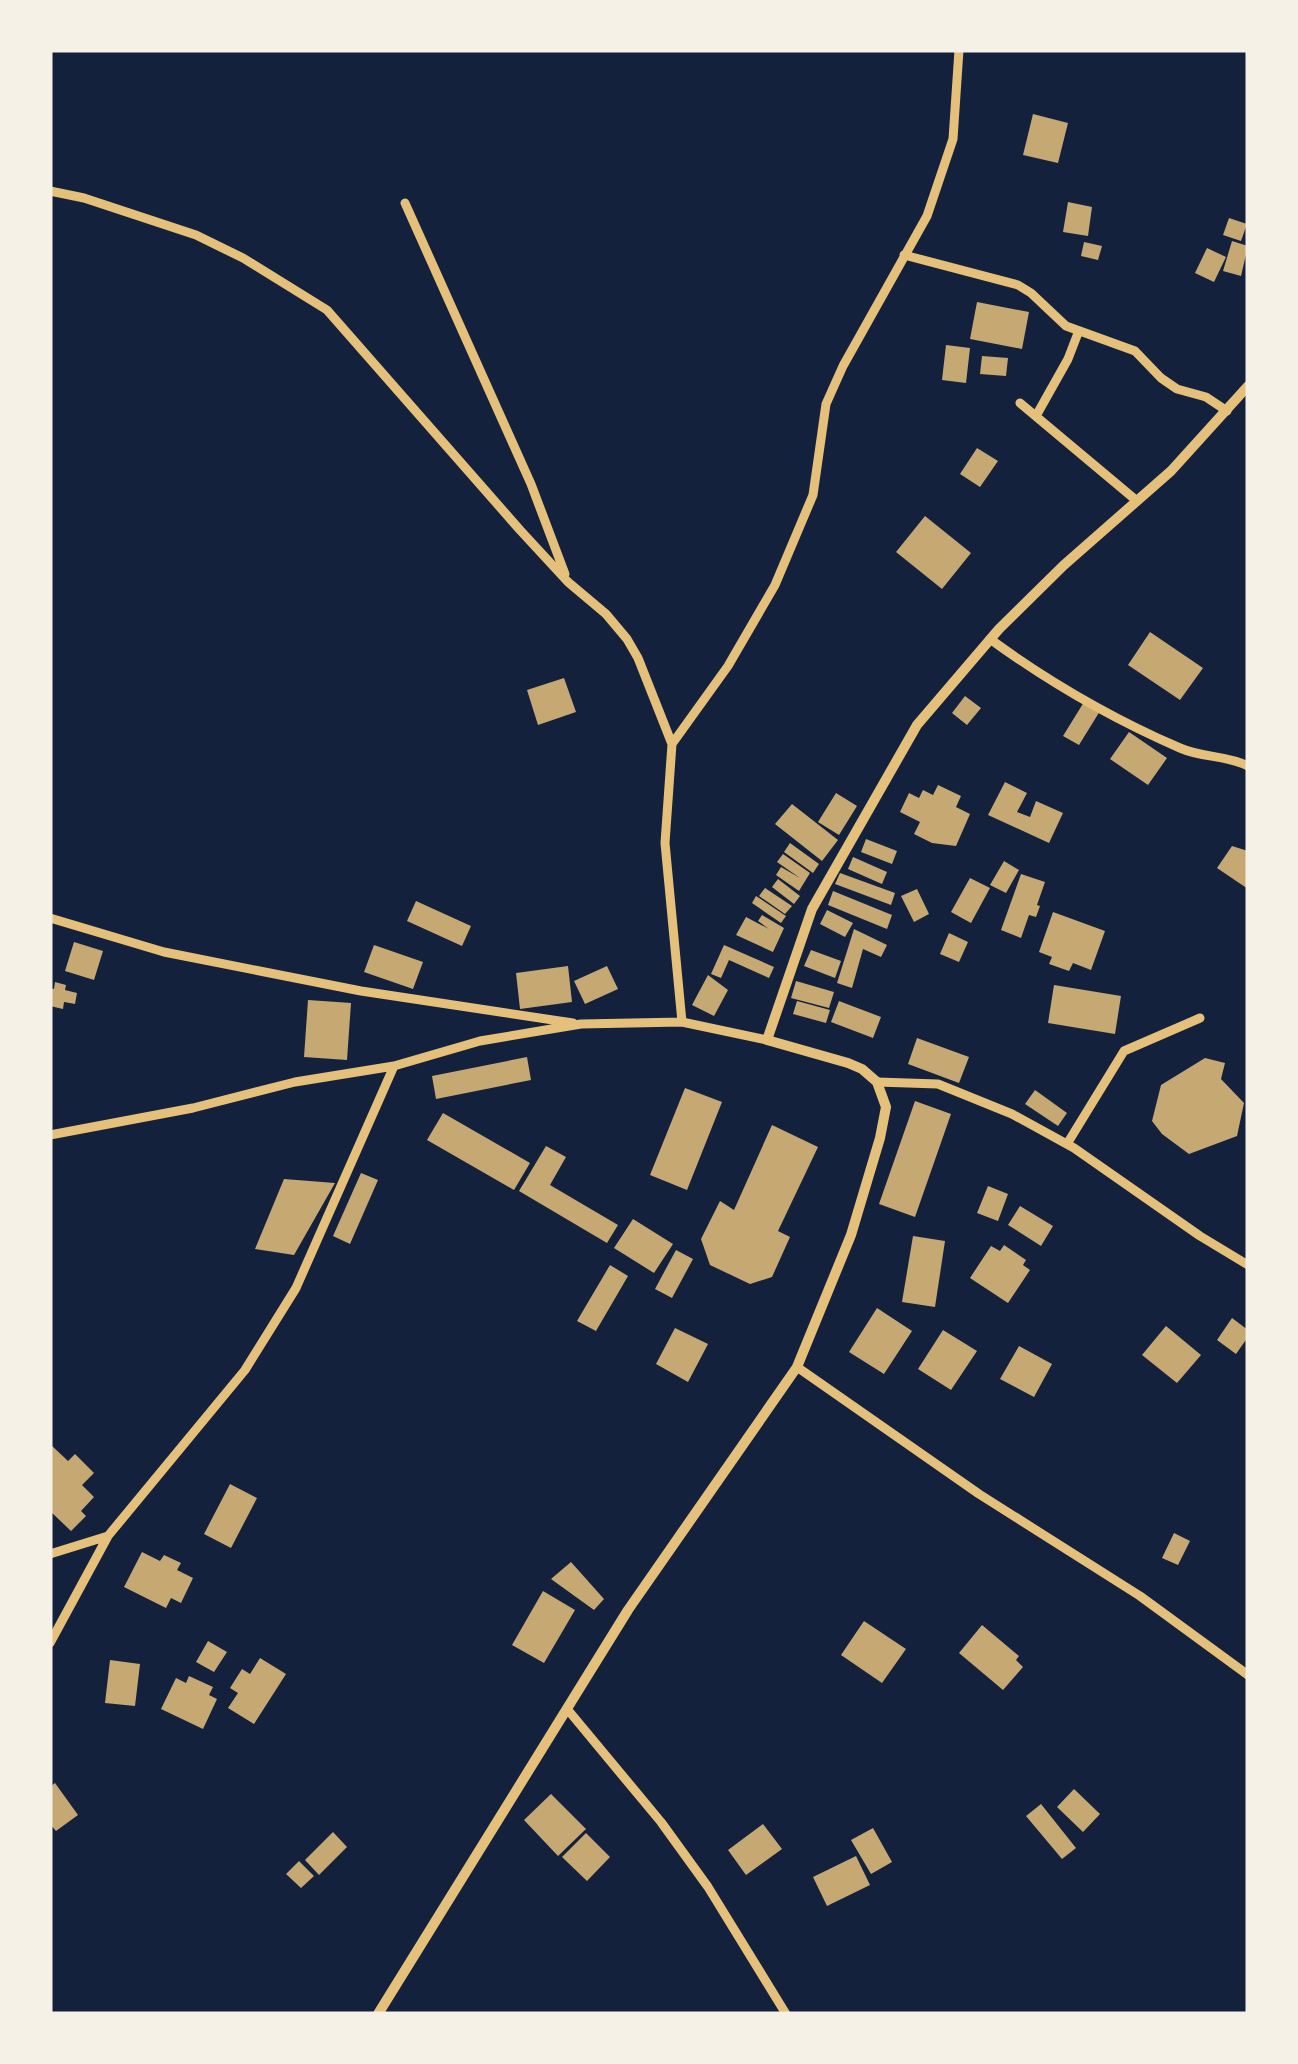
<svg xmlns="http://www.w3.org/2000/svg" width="1298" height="2064" font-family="'Exo 2',sans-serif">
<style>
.building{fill:#c6a872}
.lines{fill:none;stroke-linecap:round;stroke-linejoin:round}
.minor{stroke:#e5c07b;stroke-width:9}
.tertiary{stroke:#e5c07b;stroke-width:10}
</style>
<rect width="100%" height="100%" fill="#14213d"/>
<path class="building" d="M1033,114L1068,123L1058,163L1023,155Z
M1068,202L1092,207L1088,236L1063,232Z
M1229,218L1247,224L1241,241L1223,235Z
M1232,241L1248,246L1241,276L1223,271Z
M1084,242L1102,246L1098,260L1081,256Z
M1207,248L1226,257L1214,282L1195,273Z
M977,302L1029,312L1022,349L970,339Z
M946,345L970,348L966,383L942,380Z
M982,356L1008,358L1006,376L980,374Z
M977,448L998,461L980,487L960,474Z
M925,516L971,553L942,589L896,552Z
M1150,632L1203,668L1180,700L1128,665Z
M564,678L576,712L538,725L527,690Z
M965,696L981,708L967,725L952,713Z
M1084,702L1100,711L1079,745L1063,736Z
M1129,732L1167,758L1148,785L1110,759Z
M1005,782L1027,793L1017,812L1030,817L1036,801L1063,813L1049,843L988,815Z
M938,785L961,796L956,807L970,814L956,846L932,843L914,834L920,822L900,812L909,793L919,798L923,790L933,795Z
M836,793L857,806L839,835L818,822Z
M792,804L838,840L822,861L775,824Z
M866,839L897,851L892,864L861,852Z
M790,843L819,864L813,873L784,852Z
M1232,846L1248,851V889L1217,868Z
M783,854L810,873L799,891L776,875L781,867L800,878L777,862Z
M853,857L887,872L882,884L848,869Z
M1004,861L1019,870L1006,893L990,885Z
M840,873L895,893L891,905L835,884Z
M1021,874L1045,882L1037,905L1040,906L1036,917L1029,915L1021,938L1001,930Z
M970,878L990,888L971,923L951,912Z
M778,879L800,896L794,904L772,887Z
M765,888L792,906L785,914L759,896Z
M917,889L929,914L914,922L901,896Z
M833,891L892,915L887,929L828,905Z
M756,896L786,916L781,923L752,903Z
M416,901L471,926L462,946L407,921Z
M827,910L853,923L845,937L820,924Z
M1053,912L1105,931L1091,970L1073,963L1069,971L1049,964L1052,957L1039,952Z
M762,915L784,928L773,952L736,935L746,917L769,929L758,921Z
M854,929L887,945L881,957L863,949L852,988L837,983Z
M949,933L968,942L959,962L940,954Z
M74,942L103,951L94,980L65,971Z
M374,945L423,962L413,989L364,972Z
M724,945L774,967L769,978L729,960L721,978L711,974Z
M811,950L841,961L835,978L804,966Z
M568,966L572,1002L520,1009L516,973Z
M607,966L618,989L585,1004L574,981Z
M708,975L728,990L714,1016L692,1005Z
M796,981L834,992L829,1008L791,998Z
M55,982L66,985L65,990L77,993L75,1004L64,1002L63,1009L50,1006V988L54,989Z
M1054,985L1121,996L1115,1034L1048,1023Z
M308,1000L351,1003L347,1060L304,1057Z
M797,1001L830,1010L826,1023L793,1014Z
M839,1001L881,1017L873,1038L831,1022Z
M917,1038L969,1057L959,1083L908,1064Z
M527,1057L531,1080L436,1099L432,1076Z
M1205,1058L1225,1063L1221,1079L1244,1103L1237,1136L1189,1154L1162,1134L1152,1121L1161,1085Z
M685,1088L722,1102L687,1190L650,1175Z
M1035,1090L1067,1113L1058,1126L1025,1104Z
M915,1101L951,1114L915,1217L879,1204Z
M443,1113L530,1163L514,1190L427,1140Z
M772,1125L818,1147L778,1231L790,1237L772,1277L750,1284L710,1265L701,1239L720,1201L734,1210Z
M546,1146L566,1157L550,1185L618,1225L607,1243L519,1191Z
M361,1173L378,1180L350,1244L333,1236Z
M284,1179L335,1183L294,1255L255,1249Z
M988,1186L1008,1194L998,1221L977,1213Z
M1020,1206L1053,1226L1041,1246L1008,1225Z
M633,1219L673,1244L654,1273L614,1248Z
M913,1236L945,1241L935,1307L902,1302Z
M1004,1245L1026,1260L1023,1265L1030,1270L1008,1303L970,1278L991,1246L1000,1251Z
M676,1250L693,1259L672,1298L655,1289Z
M610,1265L628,1276L596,1331L577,1321Z
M877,1308L912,1331L884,1374L849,1352Z
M1232,1318L1248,1330V1337L1236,1354L1217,1340Z
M1166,1326L1201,1355L1177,1383L1142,1355Z
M675,1328L708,1344L688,1382L656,1364Z
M943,1330L977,1351L951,1390L918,1369Z
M1019,1346L1052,1364L1034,1397L1000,1379Z
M50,1444L68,1461L75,1454L94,1473L82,1485L94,1497L81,1511L86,1516L71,1531L50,1511Z
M230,1484L257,1498L231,1548L204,1534Z
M1174,1533L1190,1541L1178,1565L1162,1558Z
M142,1552L160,1561L164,1555L181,1563L177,1570L193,1578L181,1603L171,1598L166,1608L124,1587Z
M571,1562L604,1599L594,1610L551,1579Z
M543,1591L575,1610L544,1663L512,1645Z
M864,1621L906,1649L882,1683L841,1655Z
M982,1625L1019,1656L1016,1660L1023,1667L1003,1690L959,1653Z
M208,1641L227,1652L214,1672L196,1662Z
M260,1658L286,1674L254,1724L228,1708L238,1693L230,1688L242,1669L250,1674Z
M110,1660L140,1664L135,1706L105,1703Z
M189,1676L213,1687L209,1695L217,1699L203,1729L161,1709L176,1678L186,1683Z
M55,1783L78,1815L56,1831L50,1824V1787Z
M1074,1789L1100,1814L1083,1832L1057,1807Z
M551,1794L586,1829L558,1856L524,1820Z
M1041,1804L1076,1848L1062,1859L1026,1816Z
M763,1824L782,1849L746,1875L728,1850Z
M873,1828L892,1862L871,1874L851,1840Z
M333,1832L347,1847L319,1875L305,1860Z
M586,1833L610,1857L587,1881L562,1857Z
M856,1856L870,1885L827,1906L813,1877Z
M299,1861L314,1876L301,1888L286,1874Z"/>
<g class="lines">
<path class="minor" d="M50,191L84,198L196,235L243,258L327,310L520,530L568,582L606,614L627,639L638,658L672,744L665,843L682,1022
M405,203L531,484L565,574
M904,255L1018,285L1031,293L1066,326L1135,351L1161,378L1177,389L1206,397L1227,411
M1020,403L1137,501
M1036,416L1068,359L1078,333
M990,639C1049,682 1113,719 1180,748C1202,758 1227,755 1248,766
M672,744L728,666L775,585L813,495L826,404L843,366L927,216L953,139L959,50
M50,918L164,952L361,991L573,1023
M877,1082L938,1084L1012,1114L1074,1148L1200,1236L1248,1265
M50,1135L193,1108L295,1082L394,1066L480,1041L581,1024L682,1022L767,1040
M1067,1144L1124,1051L1200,1018
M797,1367L979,1494L1140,1596L1248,1675
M50,1554L108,1536
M50,1643L108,1536L245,1370L296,1288L394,1066
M568,1710L661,1822L708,1887L786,2014"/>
<path class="tertiary" d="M378,2014L628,1610L797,1367L851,1235L880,1138L886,1107L877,1082L862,1069L848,1063L767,1040L812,909L917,725L999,629L1064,565L1171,471L1248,386"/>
</g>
<rect width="1298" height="2064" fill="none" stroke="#f6f1e7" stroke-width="105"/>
</svg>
